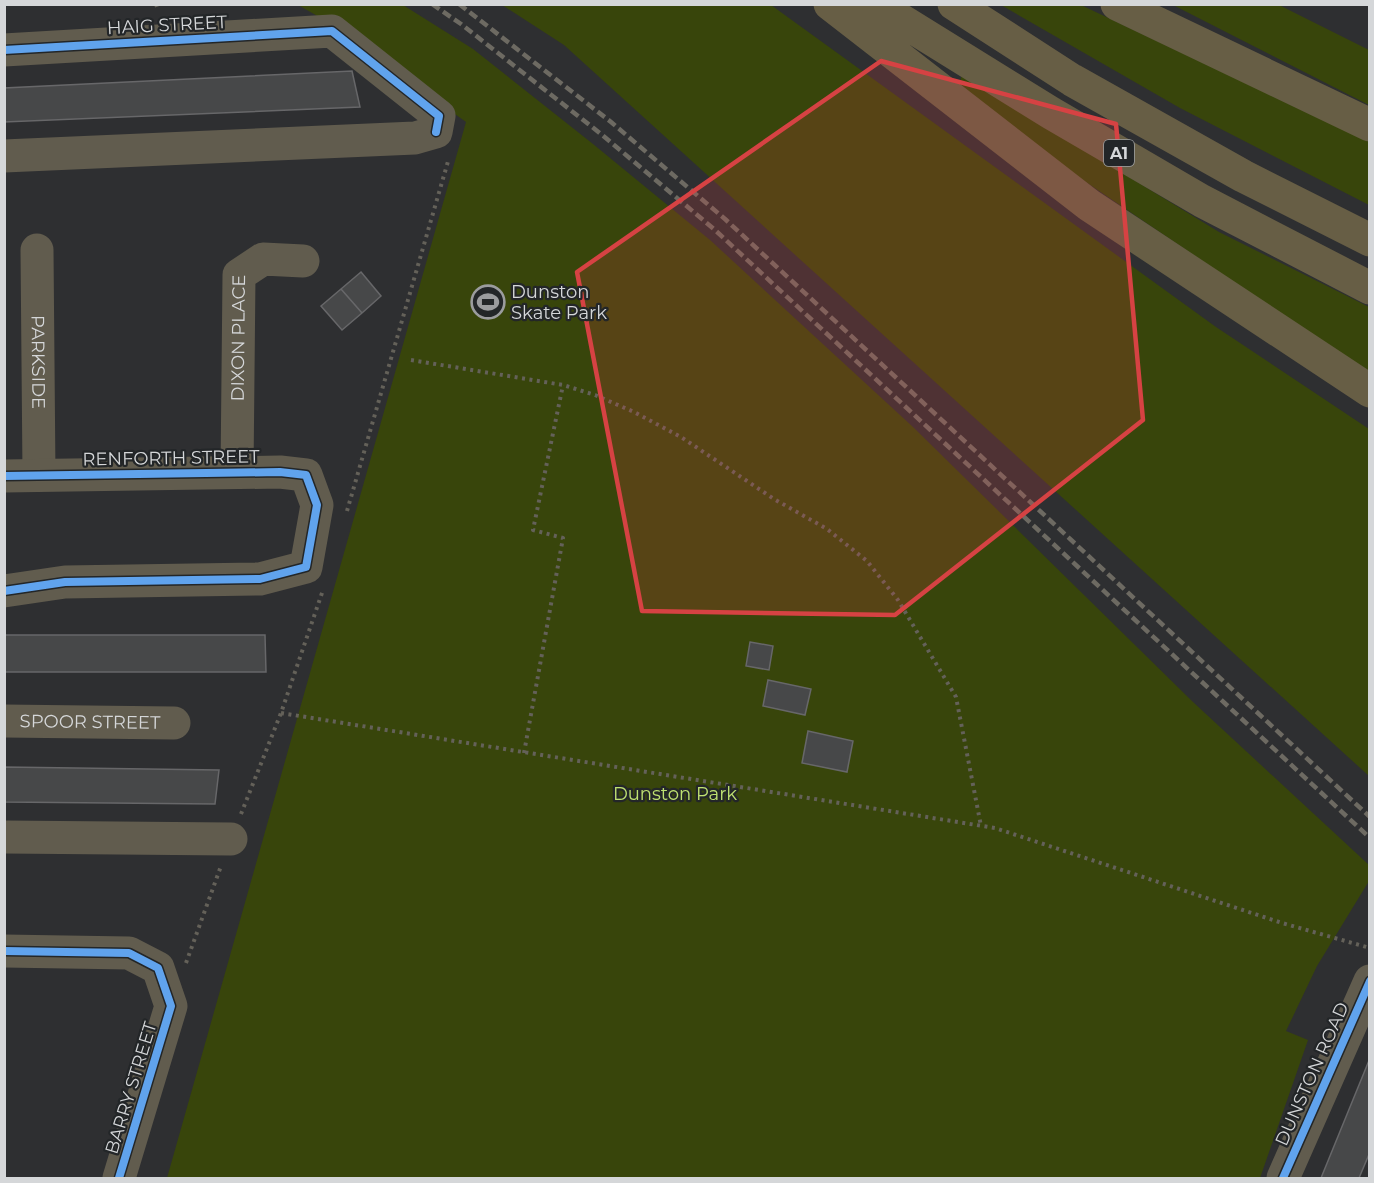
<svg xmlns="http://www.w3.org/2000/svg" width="1374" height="1183" font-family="Montserrat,sans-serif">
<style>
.green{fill:#38450b}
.building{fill:#474849;stroke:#676769;stroke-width:1.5}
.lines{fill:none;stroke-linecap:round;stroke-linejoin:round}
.path{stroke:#646159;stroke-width:4;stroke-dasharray:3 4.5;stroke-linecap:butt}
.minor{stroke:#615c4e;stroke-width:33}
.highway{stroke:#675e45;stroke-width:33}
.rail{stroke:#6d6a62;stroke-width:4.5;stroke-dasharray:9 4.5;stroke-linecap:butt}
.cycleway-casing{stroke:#232628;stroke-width:11}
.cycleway{stroke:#60a3ed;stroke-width:8}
.marked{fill:#d64243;fill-opacity:0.2;stroke:#d64243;stroke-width:4.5;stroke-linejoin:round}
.labels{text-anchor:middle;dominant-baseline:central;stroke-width:4.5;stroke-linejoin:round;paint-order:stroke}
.shield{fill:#232628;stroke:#a0a2a4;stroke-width:1.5}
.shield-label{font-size:16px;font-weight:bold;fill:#d5d7d9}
.street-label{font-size:18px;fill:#d5d7d9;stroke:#232628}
.poi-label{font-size:18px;fill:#d5d7d9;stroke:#232628;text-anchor:start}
.park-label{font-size:18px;fill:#bfe171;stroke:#232628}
</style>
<rect width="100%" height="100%" fill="#2e2f31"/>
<path class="green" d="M298,5H403L473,49L593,144L710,240L913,427L1193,702L1369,865V881L1317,966L1286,1031L1308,1040L1260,1178H167L466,122L321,18Z
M502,5H771L1216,327L1369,429V776L564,45Z
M1001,5H1081L1369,142V205L1180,108Z
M1173,5H1279L1369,50V105Z
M962,75L1219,232L1369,307V374L1055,161L957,91Z"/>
<path class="building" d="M352,71L360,107L4,122V88Z
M361,272L381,296L362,313L341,289Z
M341,289L362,313L342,330L321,306Z
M4,635H265L266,672H4Z
M750,642L773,646L769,670L746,666Z
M768,680L811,689L805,715L763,706Z
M808,731L853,741L847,772L802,763Z
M4,767L219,770L215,804L4,802Z
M1370,1058V1152L1359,1178H1321Z"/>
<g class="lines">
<path class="path" d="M156,4L157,7
M411,360L563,385L595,395L634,412L681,437L774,499L827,529L867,561L898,600L956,697L981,826
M347,511L449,158
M281,713L995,828L1282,923L1370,948
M524,753L563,538L533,530L563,385
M241,814L281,713L323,590
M186,963L221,866"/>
<g class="minor">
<path d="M4,50L332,31L439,116L436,132L415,138L4,156"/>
<path id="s1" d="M37,250L39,475"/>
<path id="s2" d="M237,472L239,275L263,259L303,261"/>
<path d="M4,476L280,472L306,475L317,505L306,567L260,579L65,582L4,591"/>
<path id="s3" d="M4,721L174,723"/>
<path d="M4,837L231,839"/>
<path d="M4,951L129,953L158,968L171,1006L119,1178"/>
<path d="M1283,1178L1370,981"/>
</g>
<path class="highway" d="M830,4L1089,205L1370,391
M875,4L1051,113L1202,201L1370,288
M954,4L1072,80L1243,176L1370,240
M1117,4L1370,125"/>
<path class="rail" d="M432,4L461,24L601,134L715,230L1370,838
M459,4L611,122L725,219L1370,817"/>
<defs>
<path id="cycleway" d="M4,50L332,31L439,116L436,132
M4,476L280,472L306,475L317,505L306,567L260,579L65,582L4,591
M4,951L129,953L158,968L171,1006L119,1178
M1283,1178L1370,981"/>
</defs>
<use href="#cycleway" class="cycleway-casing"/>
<use href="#cycleway" class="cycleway"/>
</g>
<path class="marked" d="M881,61L1116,124L1143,420L895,615L642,611L577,272Z"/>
<defs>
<symbol id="stadium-ring" viewBox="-11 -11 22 22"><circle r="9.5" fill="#232628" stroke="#9b9c9e" stroke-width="1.5"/><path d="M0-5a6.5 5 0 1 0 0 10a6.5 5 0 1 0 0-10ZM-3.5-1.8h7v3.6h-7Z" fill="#9b9c9e"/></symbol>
</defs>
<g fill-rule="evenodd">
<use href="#stadium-ring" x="469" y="283" width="38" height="38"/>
</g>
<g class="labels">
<rect class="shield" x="1104" y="140" width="30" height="26" rx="4.5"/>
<g class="shield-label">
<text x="1119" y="153">A1</text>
</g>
<g class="street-label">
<text transform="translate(167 25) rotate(-3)">HAIG STREET</text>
<text stroke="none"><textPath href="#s2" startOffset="134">DIXON PLACE</textPath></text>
<text stroke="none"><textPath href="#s1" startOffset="112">PARKSIDE</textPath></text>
<text transform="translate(171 458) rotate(-1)">RENFORTH STREET</text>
<text stroke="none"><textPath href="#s3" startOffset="86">SPOOR STREET</textPath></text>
<text transform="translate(1312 1074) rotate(-66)">DUNSTON ROAD</text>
<text transform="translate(131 1088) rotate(-73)">BARRY STREET</text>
</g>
<g class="poi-label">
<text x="511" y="292">Dunston<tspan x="511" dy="21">Skate Park</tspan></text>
</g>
<g class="park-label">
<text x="675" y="794">Dunston Park</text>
</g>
</g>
<rect width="1374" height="1183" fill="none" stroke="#d5d7d9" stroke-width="12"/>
</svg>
